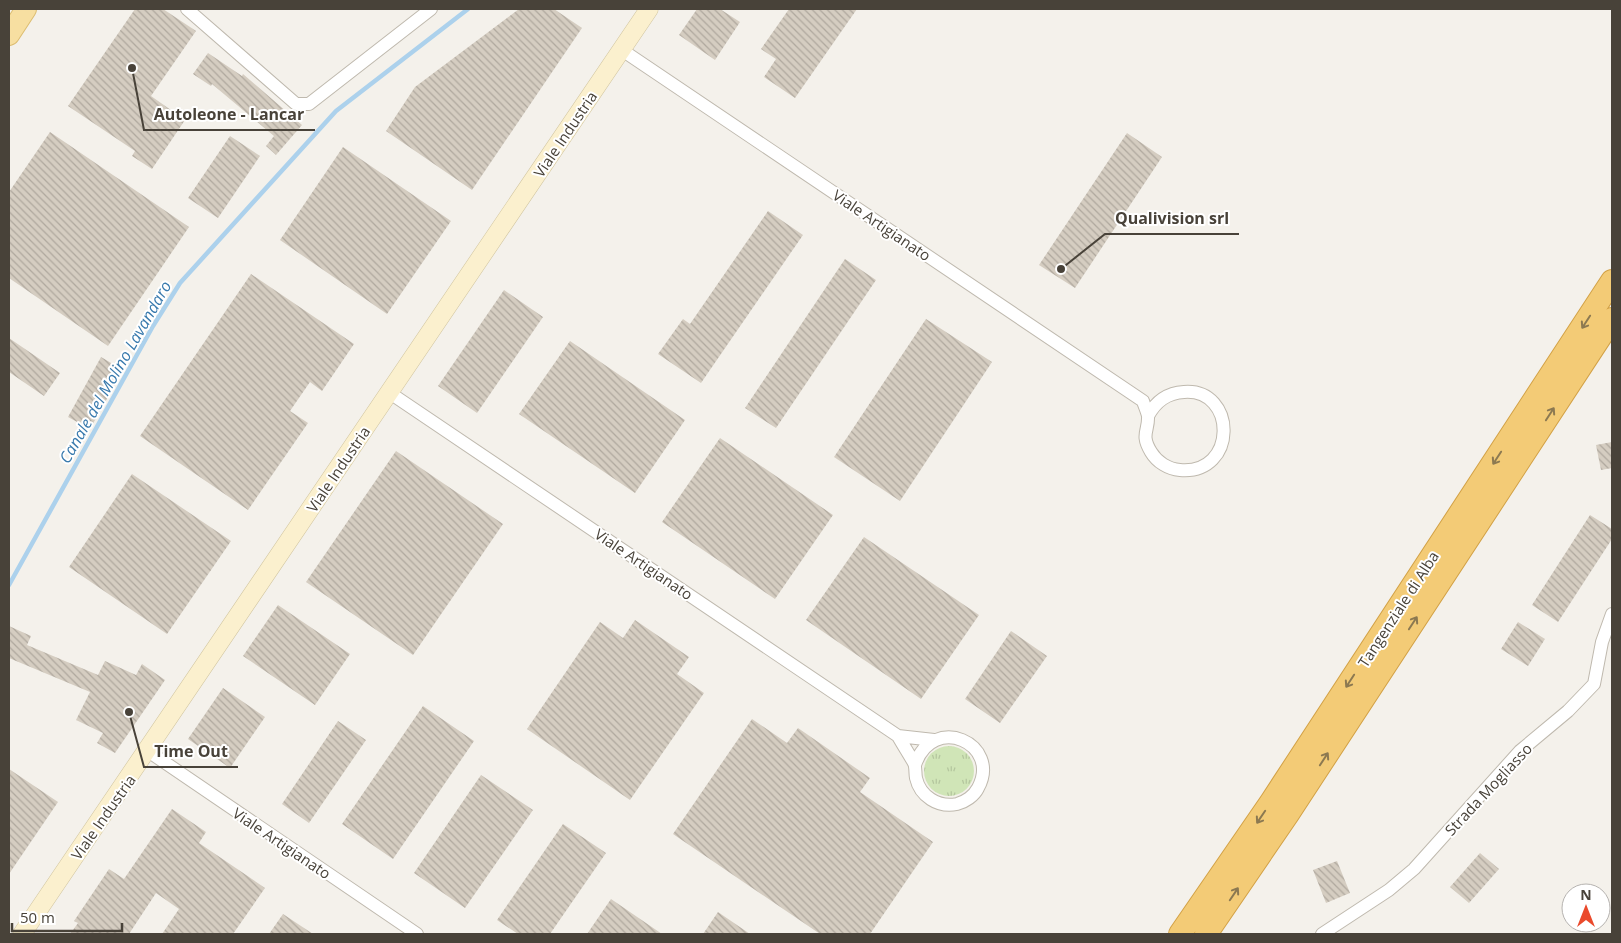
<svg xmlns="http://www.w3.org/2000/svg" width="1621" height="943" font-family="'Open Sans',sans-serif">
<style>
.grass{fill:url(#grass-tufts)}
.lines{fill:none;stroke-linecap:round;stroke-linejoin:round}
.stream{stroke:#acd1ec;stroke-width:4.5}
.building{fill:url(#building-back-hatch)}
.street-casing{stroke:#bfb9ae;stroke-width:14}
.secondary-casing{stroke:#d0c49e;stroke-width:19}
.primary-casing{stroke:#dcbd71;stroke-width:22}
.highway-casing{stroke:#d2a146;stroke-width:24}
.street{stroke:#fff;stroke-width:12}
.secondary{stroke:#fbf0ce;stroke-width:18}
.primary{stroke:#f7dfa1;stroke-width:20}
.highway{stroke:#f3cb76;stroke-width:22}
.oneway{stroke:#8c7951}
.labels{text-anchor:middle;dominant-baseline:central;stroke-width:4;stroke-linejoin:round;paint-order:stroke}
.street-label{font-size:15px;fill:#484239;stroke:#fff}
.water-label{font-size:16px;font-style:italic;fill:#397aad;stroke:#fff}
.leader{fill:none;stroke:#484239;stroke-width:2}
.callout-dot{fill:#484239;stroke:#fff;stroke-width:2}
.callout-label{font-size:16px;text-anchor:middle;font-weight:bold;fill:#484239;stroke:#fff;stroke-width:4;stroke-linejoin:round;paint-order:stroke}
</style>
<defs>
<pattern id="grass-tufts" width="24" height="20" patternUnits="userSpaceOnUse" patternTransform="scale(1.25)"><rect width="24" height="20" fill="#d0e5b7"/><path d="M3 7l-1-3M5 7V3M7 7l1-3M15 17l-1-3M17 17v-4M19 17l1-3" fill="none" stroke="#b4c69e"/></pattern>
<pattern id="building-back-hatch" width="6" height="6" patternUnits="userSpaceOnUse" patternTransform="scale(1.25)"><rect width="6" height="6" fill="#d5cdc1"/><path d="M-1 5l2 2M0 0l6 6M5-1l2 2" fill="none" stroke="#afa89e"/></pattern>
</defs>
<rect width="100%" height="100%" fill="#f4f1eb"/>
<path class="grass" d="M924 771a25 25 0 1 1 50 0a25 25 0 1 1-50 0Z"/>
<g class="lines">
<path class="stream" d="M9,585L153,326L180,283L336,111L468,9"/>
</g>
<path class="building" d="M135,9H163L196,31L151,96L185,120L152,169L132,156L135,151L68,106Z
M519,9H554L582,28L472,190L386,131L415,87Z
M697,9H720L740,22L715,60L679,35Z
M789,9H857L795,98L764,77L776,59L761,49Z
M208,53L242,76L243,74L302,125L276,155L266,146L274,136L212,84L211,86L193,74Z
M50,132L189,227L108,346L9,278V192Z
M1127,133L1162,157L1075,288L1039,265Z
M230,136L260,156L218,218L188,198Z
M343,147L451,221L387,314L280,240Z
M768,211L803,235L701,383L658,354L683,319L690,324Z
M845,259L876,280L776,428L745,408Z
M251,274L354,344L322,391L310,382L290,411L308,423L248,510L140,436Z
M504,290L543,317L477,413L438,386Z
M926,319L992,362L900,501L834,457Z
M9,338L60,373L44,396L9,372Z
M570,341L685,420L635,493L519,414Z
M101,357L123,370L90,429L68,417Z
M720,438L833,515L775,599L662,522Z
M1612,442V468L1601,470L1596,445Z
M396,451L503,524L413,655L306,582Z
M132,474L231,541L167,634L69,567Z
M1590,515L1612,529V539L1558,622L1532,605Z
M864,537L979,615L921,699L806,620Z
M278,605L350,654L315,705L243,656Z
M635,620L689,657L677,674L704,693L630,800L527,729L600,622L623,638Z
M1518,622L1545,639L1528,666L1501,649Z
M9,626L31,636L27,645L98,675L105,661L136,675L142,664L165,680L115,753L97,743L103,733L76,720L90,692L9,658Z
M1011,631L1047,656L1000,723L965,699Z
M223,688L265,717L230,768L188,739Z
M423,706L474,741L393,859L342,824Z
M752,719L787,743L798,728L870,778L860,792L933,842L870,934H820L673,834Z
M338,721L366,740L309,823L282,804Z
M9,769L58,802L9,874Z
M481,775L533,810L465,908L414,873Z
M172,809L206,832L199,843L265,888L233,934H162L179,909L156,893L129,934H70L78,923L74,921L109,869L124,879Z
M563,824L606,853L550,934H518L497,920Z
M1480,853L1499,869L1469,903L1450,887Z
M1337,861L1350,893L1326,903L1313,870Z
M611,899L662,934H587Z
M718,912L750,934H703Z
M283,914L313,934H269Z"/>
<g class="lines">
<defs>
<path id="street" d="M187,9L296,104H309L431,9
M622,50L1143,401
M390,393L898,736C903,745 909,754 914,763C916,767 915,773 916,778C920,796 938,808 957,804C965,802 974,796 978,788C1002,744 933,712 915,765
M1143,401C1144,405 1147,411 1148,416C1149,431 1140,434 1151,452C1157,462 1168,469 1180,470C1238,475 1237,388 1184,392C1167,393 1156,401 1148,416
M898,736L934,740
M148,751L417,934
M1322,934L1389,890L1414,869L1520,751L1568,711L1594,684L1602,642L1612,614"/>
<path id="secondary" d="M22,934L649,9"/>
<path id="primary" d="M9,35L26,9"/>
<path id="highway" d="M1180,934L1271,802L1612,281
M1206,934L1288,814L1612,319"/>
</defs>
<use href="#street" class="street-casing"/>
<use href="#secondary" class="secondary-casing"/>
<use href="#primary" class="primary-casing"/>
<use href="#highway" class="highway-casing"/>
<use href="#street" class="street"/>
<use href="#secondary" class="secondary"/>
<use href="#primary" class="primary"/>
<use href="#highway" class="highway"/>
</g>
<defs><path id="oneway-shaft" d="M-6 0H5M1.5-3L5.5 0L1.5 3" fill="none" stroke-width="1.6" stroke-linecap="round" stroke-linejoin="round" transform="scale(1.25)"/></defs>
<g class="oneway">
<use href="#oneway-shaft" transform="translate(1586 322) rotate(123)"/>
<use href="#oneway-shaft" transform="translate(1550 414) rotate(-57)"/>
<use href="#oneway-shaft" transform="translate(1497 458) rotate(123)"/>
<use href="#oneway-shaft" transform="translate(1413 623) rotate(-57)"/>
<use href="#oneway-shaft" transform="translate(1350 681) rotate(123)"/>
<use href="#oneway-shaft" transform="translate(1324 759) rotate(-57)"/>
<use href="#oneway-shaft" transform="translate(1261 817) rotate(124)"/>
<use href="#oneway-shaft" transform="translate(1234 894) rotate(-56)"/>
</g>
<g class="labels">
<g class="street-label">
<text transform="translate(565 134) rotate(-56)">Viale Industria</text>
<text transform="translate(882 225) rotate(34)">Viale Artigianato</text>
<text transform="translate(338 469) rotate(-56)">Viale Industria</text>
<text transform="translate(644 564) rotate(34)">Viale Artigianato</text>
<text transform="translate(1398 609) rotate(-57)">Tangenziale di Alba</text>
<text transform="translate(1488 789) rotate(-47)">Strada Mogliasso</text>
<text transform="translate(103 817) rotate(-55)">Viale Industria</text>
<text transform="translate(282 843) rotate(34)">Viale Artigianato</text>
</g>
<g class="water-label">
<text transform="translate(115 372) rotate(-60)">Canale del Molino Lavandaro</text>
</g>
</g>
<path class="leader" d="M132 68L144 130H315M1061 269L1105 234H1239M129 712L144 767H238"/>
<g class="callout-dot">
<circle cx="132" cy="68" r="5"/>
<circle cx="1061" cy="269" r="5"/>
<circle cx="129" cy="712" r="5"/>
</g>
<g class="callout-label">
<text x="229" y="120">Autoleone - Lancar</text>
<text x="1172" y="224">Qualivision srl</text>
<text x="191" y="757">Time Out</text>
</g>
<rect width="1621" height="943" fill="none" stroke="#484239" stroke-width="20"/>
<g transform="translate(1586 908)"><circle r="24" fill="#ffffff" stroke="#b6b3b0"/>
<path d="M0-4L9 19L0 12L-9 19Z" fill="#ea4a2c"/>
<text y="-8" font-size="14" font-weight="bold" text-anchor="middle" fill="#484239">N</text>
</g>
<path d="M12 923v8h110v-8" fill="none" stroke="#484239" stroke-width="2.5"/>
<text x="20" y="923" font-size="15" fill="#484239" stroke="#ffffff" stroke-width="4" paint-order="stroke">50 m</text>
</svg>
